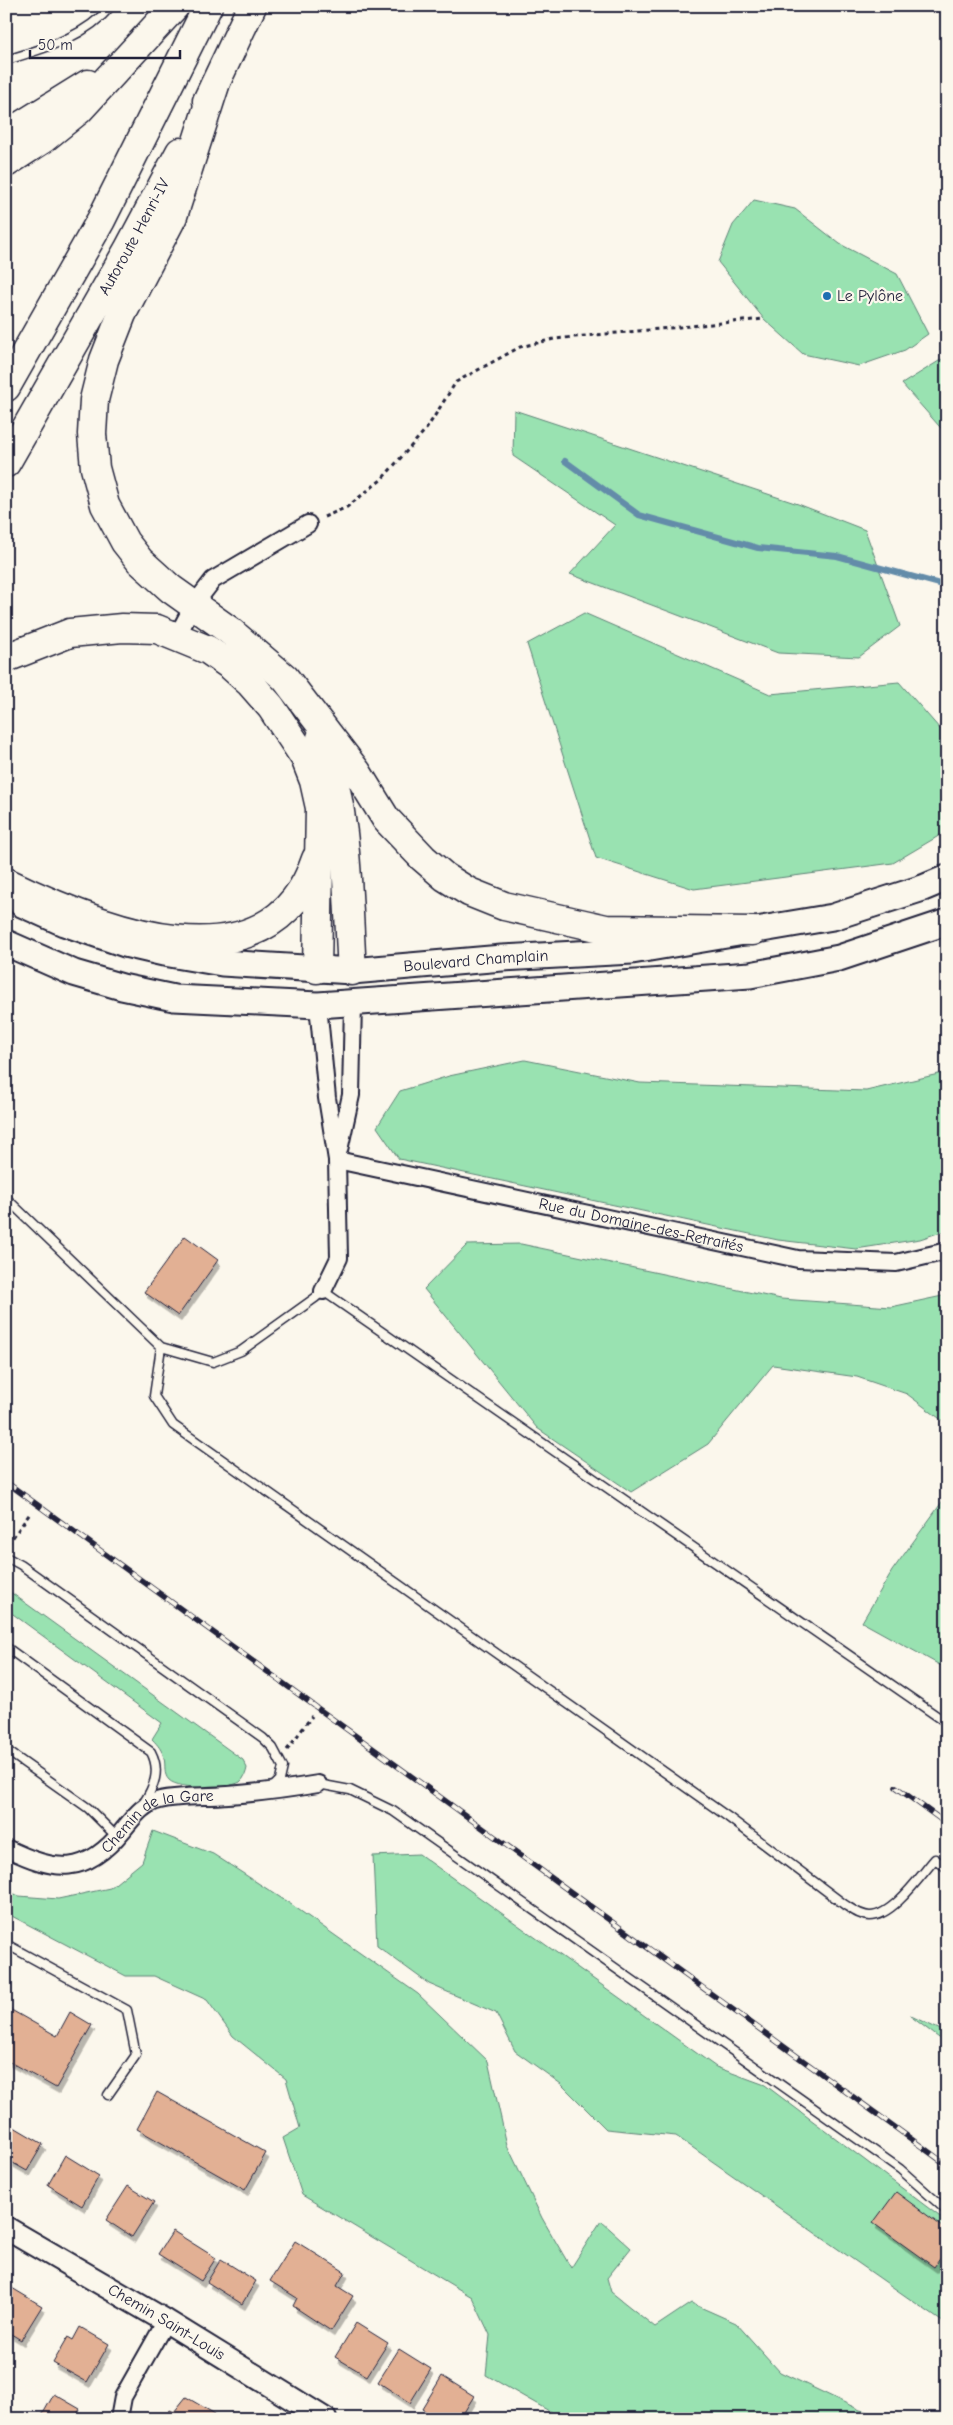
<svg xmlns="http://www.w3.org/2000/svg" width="953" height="2425" font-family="'Comic Neue',sans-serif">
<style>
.green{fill:#99e2b1;stroke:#5e8276}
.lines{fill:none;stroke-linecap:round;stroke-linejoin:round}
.stream{stroke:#648ca9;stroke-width:6}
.building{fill:#e2b094;stroke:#22223b;filter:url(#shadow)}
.lane-casing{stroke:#22223b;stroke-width:11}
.street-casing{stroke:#22223b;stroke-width:20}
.secondary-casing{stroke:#22223b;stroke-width:26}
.primary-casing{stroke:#22223b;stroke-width:29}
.highway-casing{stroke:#22223b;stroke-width:31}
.path{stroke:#22223b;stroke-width:3;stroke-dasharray:4 4;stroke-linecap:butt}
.lane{stroke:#fbf7ec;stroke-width:8}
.street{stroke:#fbf7ec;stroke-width:16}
.secondary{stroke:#fbf7ec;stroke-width:22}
.primary{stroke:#fbf7ec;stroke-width:25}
.highway{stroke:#fbf7ec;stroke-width:28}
.rail-casing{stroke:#22223b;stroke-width:5.5}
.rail{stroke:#fbf7ec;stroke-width:4;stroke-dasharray:11;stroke-linecap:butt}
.poi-dot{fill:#1f6fb2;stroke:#fbf7ec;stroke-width:2}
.labels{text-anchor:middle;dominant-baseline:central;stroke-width:4.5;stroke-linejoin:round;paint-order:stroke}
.street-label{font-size:16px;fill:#22223b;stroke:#fbf7ec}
.poi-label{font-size:16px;fill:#22223b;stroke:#fbf7ec;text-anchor:start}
</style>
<defs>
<filter id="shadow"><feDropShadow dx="3" dy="5.5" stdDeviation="0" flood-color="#0004"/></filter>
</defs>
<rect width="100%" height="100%" fill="#fbf7ec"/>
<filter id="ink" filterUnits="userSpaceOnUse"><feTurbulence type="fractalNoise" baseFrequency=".02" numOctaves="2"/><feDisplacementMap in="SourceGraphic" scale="10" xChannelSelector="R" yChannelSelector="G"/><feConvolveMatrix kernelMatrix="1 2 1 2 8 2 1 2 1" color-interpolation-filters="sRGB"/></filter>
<g filter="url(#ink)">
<path class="green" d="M754,200L795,209L840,244L897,274L928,334L905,350L859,366L803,354L764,319L718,262L733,225Z
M947,356V435L902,384Z
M514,410L798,504L865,530L900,626L859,657L778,653L570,574L615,525L513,456Z
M584,613L770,694L899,682L947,737V831L893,863L694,889L596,858L527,644Z
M525,1060L640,1083L866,1091L947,1072V1230L920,1239L856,1249L778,1240L399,1159L377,1127L400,1091L449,1076Z
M521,1244L781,1299L891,1307L947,1295V1424L907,1394L857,1377L773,1365L708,1444L631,1492L537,1428L424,1289L467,1245Z
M947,1492V1669L862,1622L892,1571L942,1502Z
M6,1589L243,1760L247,1768C246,1773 244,1779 240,1782C228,1789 179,1790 169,1780C163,1774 166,1766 164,1758C162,1750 158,1745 152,1739L162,1723L6,1609Z
M153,1831L213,1854L292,1905L418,1994L488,2061L507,2145L542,2218L571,2268L601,2221L631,2248L607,2278L611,2292L655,2327L691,2303L736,2323L780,2372L860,2410L896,2419H563L486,2375L490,2335L472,2297L302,2195L283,2138L300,2128L286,2079L233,2036L207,2000L154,1976H126L6,1913V1890L19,1896L58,1899L110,1888L142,1862Z
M419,1854L716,2067L765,2085L947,2222V2325L676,2136L606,2129L561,2084L515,2051L496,2013L429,1984L377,1946L373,1856Z
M909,2015L947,2033V2044Z"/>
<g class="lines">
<path class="stream" d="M565,461L639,515L758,548L837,556L947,586"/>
</g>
<path class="building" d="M185,1236L218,1260L178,1316L144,1292Z
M6,2007L57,2036L70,2012L92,2025L56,2088L6,2060Z
M157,2092L266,2153L245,2190L137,2129Z
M9,2124L43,2144L27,2171L6,2159V2128Z
M65,2155L99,2176L82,2206L48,2185Z
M128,2186L154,2202L132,2237L106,2220Z
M896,2192L947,2230V2249L934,2267L873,2223Z
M173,2231L216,2258L201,2281L158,2254Z
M295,2241L345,2272L337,2286L353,2296L331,2331L293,2306L297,2298L270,2281Z
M221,2259L256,2281L242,2304L207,2282Z
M12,2288L42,2306L21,2340L6,2331V2299Z
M356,2323L388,2343L367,2376L335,2357Z
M80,2327L109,2344L87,2382L53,2363L68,2337L73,2340Z
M399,2349L431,2369L410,2403L378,2382Z
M442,2376L474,2396L460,2419H437L422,2409Z
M54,2394L80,2409L75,2419H40Z
M186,2397L215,2414L212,2419H164L170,2410L174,2412Z"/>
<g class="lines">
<defs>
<path id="lane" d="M6,58H13C49,47 86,36 111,6
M6,1198L161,1347L213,1362L241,1351L315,1298L323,1291L947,1723
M161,1347L154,1396L173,1425L728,1817L845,1905C853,1910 861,1916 870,1916C893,1916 920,1876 935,1859L947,1868
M6,1557L21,1565L263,1738L273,1748L283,1767L280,1780L273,1787
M6,1647L151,1752C161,1771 154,1787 143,1804
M6,1750L88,1808L117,1837
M318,1784L350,1790L393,1811L900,2169L947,2211
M6,1944L127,2010L136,2055L108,2095"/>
<g id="street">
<path d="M177,636L193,606L213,580L308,524"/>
<path d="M318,1005L327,1098L337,1160L339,1258L323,1291"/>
<path d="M339,1150L351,1095L353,1003"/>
<path id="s1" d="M337,1160L798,1259L896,1263L947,1251"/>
<path id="s2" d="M6,1848C56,1872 85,1877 123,1830C134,1817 142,1804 160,1800C181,1795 206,1797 228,1795C258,1793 288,1789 318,1784"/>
<path d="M119,2419L123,2397L166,2321"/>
</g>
<g id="secondary">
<path id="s3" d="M6,2228L166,2321L325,2419"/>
</g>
<g id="primary">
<path id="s4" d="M22,904L64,923L125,944L164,953L222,963L352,971L502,958L632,951L833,917L923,888L947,878"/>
<path d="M6,943L74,973L122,987L174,998L318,1005L750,975L839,958L947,922"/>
</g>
<g id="highway">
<path d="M215,85L173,216L122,314L104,360L94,400L92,434L95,468L105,505L125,542L140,561L171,589L230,631L285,678L357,772L386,819L423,858L445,877L469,892L504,906L606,929L753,931"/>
<path d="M207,101L252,6"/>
<path d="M6,135L88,84"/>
<path d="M6,163L43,139L79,110L175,6"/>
<path d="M6,387L101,220L208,6"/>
<path id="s5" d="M6,463L128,250L180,152"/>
<path d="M6,658L70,633L122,628L157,629L208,650L231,666L250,683L271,707L305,758L314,781L320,808L317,969"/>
<path d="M321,738C349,812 347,893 352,971"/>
<path d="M6,882C98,927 269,998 316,859"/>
</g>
</defs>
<use href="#lane" class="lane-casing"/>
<use href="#street" class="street-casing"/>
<use href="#secondary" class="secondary-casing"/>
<use href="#primary" class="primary-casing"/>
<use href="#highway" class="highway-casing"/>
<path class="path" d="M324,517L347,507L381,480L427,428L456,382L520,347L554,339L764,319
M8,1544L31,1512
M287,1750L312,1716"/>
<use href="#lane" class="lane"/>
<use href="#street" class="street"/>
<use href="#secondary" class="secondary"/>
<use href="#primary" class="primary"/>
<use href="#highway" class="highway"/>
<defs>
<path id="rail" d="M6,1482L947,2165
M896,1787L947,1824"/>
</defs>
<use href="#rail" class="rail-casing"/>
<use href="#rail" class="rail"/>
</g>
</g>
<circle class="poi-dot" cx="827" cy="296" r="5"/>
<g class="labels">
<g class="street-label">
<text stroke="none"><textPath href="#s5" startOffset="260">Autoroute Henri-IV</textPath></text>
<text stroke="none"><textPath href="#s4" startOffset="464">Boulevard Champlain</textPath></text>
<text stroke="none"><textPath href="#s1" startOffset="311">Rue du Domaine-des-Retraités</textPath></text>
<text stroke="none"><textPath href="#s2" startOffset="170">Chemin de la Gare</textPath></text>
<text stroke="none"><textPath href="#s3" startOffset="186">Chemin Saint-Louis</textPath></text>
</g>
<g class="poi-label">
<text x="837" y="296">Le Pylône</text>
</g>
</g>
<rect width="953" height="2425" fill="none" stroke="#fbf7ec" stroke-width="25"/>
<rect x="12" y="12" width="928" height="2400" fill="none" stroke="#22223b" stroke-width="2" filter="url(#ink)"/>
<path d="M30 50v8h150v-8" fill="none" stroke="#22223b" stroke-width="2.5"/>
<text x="38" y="50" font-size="15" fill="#22223b" stroke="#fbf7ec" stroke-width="4" paint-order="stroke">50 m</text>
</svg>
